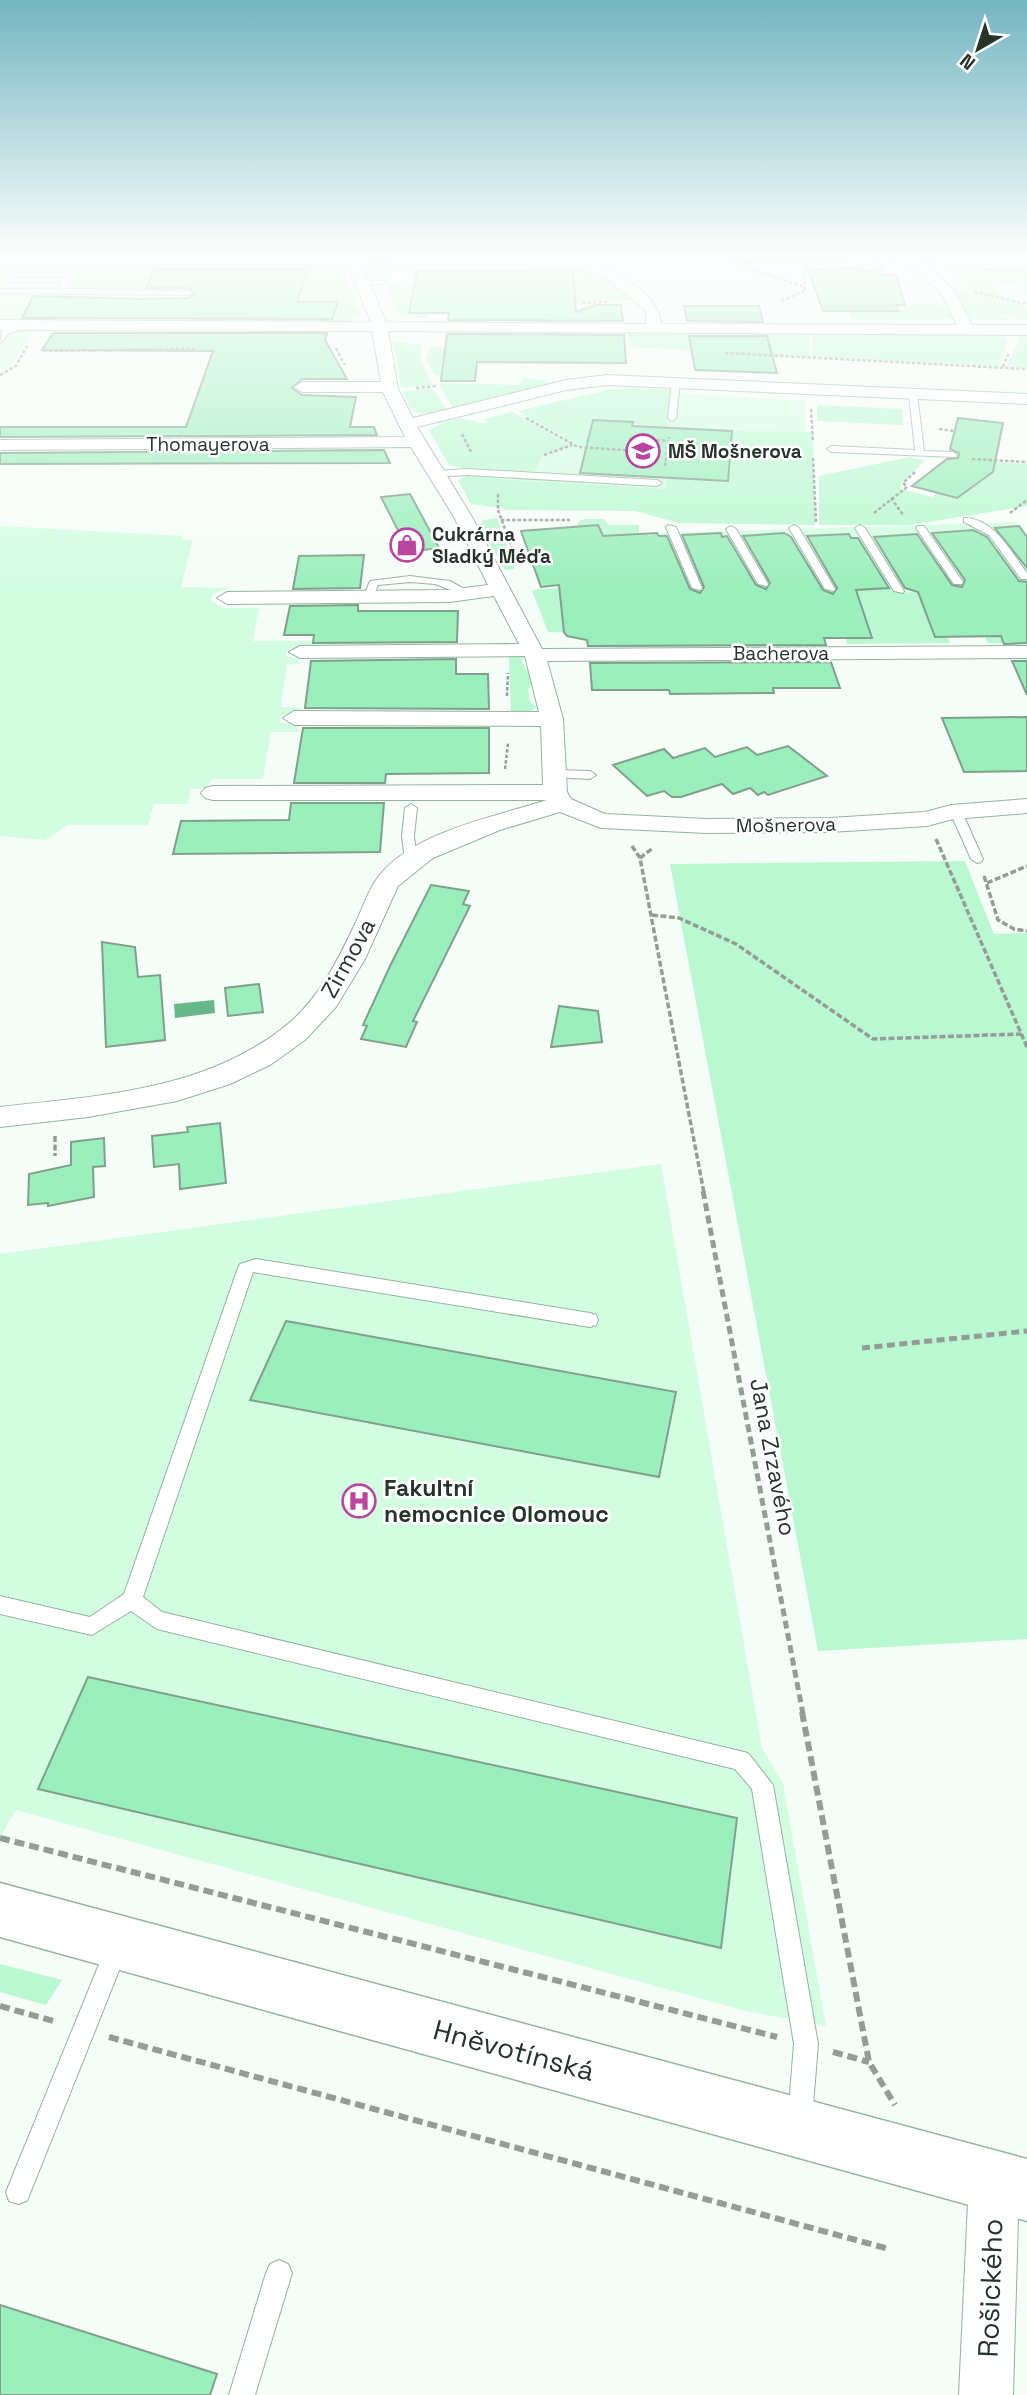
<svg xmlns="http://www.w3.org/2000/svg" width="1027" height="2395" font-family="'Space Grotesk',sans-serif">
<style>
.built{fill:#d2fde1}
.green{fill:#b9f8d0}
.water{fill:#66b888}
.building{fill:#9befbc;stroke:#7fa08b;stroke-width:2}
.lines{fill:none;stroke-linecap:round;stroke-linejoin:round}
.service-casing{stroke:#92b39e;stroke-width:2}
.minor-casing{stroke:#92b39e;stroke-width:2}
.tertiary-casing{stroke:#92b39e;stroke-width:3}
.path-far3{stroke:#939d96;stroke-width:2.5;stroke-dasharray:3.5 2;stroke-linecap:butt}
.path-far2{stroke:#939d96;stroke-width:3.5;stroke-dasharray:6 2.5;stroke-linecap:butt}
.path-far1{stroke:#939d96;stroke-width:5;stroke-dasharray:8 4.5;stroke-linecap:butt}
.path{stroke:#939d96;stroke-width:6;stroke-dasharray:10 5;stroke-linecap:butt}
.service{fill:#fff;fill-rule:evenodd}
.minor{fill:#fff;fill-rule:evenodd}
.tertiary{fill:#fff;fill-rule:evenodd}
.labels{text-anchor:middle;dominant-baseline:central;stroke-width:5;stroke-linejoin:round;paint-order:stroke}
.far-street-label{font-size:19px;fill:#27342c;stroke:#fff}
.far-poi-label{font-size:19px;font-weight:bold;fill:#27342c;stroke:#fff;text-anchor:start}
.street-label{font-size:23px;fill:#27342c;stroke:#fff}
.poi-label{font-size:23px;font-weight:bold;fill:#27342c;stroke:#fff;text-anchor:start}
.near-street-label{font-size:28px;fill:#27342c;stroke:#fff}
</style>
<rect width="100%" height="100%" fill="#f6fdf8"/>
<path class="built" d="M0,256H312L328,290L194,289L195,317H43L11,365L0,371Z
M620,390L805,401L807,504L504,501L491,473L493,422Z
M1015,522L1027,537V580L914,593H820L812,583L663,593L639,534Z
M0,526L183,536L182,540H193L181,587L229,588L213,594L211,601L225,608H259L253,641H323L315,647L288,649L286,656L298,659L300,664H287L281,707L302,708L299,713L281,715L280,723L297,724L299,732H271L263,779H213L206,788L191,789L188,804H154L148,825H68L45,840L0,836Z
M661,1164L762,1748L783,1783L826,2026L746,2011L16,1810L0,1837V1254Z"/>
<path class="green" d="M0,264H198L201,265L199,269H155L141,290L118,286H70L75,274L0,275Z
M302,265L331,266L343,270L362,316L344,321H271L275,312L334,313L333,306L337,303L208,302L301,269Z
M945,266L1027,272V296L1016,287L1023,286L1018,282H993L992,285C997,296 1016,299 1027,307V320C996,320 966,287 945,266Z
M571,267C599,268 613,282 633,300L581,302L580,305L411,304L409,313H427V318C394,318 397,312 386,283L574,281Z
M950,290H963L1010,320H966Z
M934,304L947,306L953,319H851L848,311H898L896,305Z
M991,333H1003L1008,341L999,366L812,357L813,335Z
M1016,333L1027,335V368L1006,366L1019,340Z
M628,334H809V357L630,347Z
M393,341L422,345L420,357L432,385L401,388Z
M431,347H469L442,376L434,375L426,358Z
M523,378L543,380L551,384L453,408L440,387L441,383L520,385Z
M432,388L447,410L434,414L413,412L402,391Z
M636,388L671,390L664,438L636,435L639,424L593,420L586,445L582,446L518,411L607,390Z
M817,405L902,409L903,425L817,421Z
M512,412L569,445L542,454L536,471L471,470L449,465L429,431C436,424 456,417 466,419C474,420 479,425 487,422L484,419Z
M732,431L813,432L815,525L679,523L635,511L505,510L504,508L471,504L458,480L469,475L496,476L497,479L666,489L667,478L727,481Z
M910,457L925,461L901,483V489L932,497L938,493L956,499L986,477L954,459L1027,464V506L910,525H819V476Z
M497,518L515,569L505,570L479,526L484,520Z
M584,519H604L609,525H639V534L664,593L812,583L820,593L900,588L905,593L930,591L928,586L1027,580V643H988L985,637L1022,636L922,602L932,628L946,633L950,643L847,644L845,638L871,635L862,610L714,639L716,646L620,647L618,638L562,610L564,632H548L532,590L627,582L618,570L598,525L577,527L578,522Z
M509,655L523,658L522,662L533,680L528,690L530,702L537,707L527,713L511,714Z
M965,861L994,934L1027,933V1639L818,1651L670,864Z
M0,1964L62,1980L46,2005L0,1992Z"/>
<path class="water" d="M214,1000L215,1013L175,1018L174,1004Z"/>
<path class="building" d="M842,268H856L867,273L881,270L883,275H896L905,305H896L899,311H823L808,270Z
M155,269H308L297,302H338L332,319L22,318L33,296L141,299L189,298L195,294L189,288H146Z
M417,272H573L576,312L595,305H621L623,321L448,320L449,313H409Z
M684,306H759L763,322L687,321Z
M53,333H327L325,340L347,379H302L292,388L302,395L356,397L350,427H374L377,435L0,437V427H186L213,351L42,350Z
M447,334L624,335L626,363L477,362L475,381H441Z
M689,336H767L777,373L695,370Z
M958,418L1003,423L993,472L957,498L912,486L947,459L958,458L959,453L950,449Z
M593,420L633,422L632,426L732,431L728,481L580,473Z
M384,450L390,463L0,464V453Z
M410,494L416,505L439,548L409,552L381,497Z
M598,525L603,536L657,533L659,536H667L690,589L700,593L704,587L682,535L721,533L722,537L727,536L756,585L766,589L770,583L743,536L784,533L791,537L823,590L833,594L837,588L807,536L849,534L851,538H858L889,588L856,590L872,638H824L826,645L588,646L587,640L567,636L564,632L559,585L541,587L521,531Z
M1019,526L1027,537V568L995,528Z
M973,530L987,537L1019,581L1027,582V643L1004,644L1001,636L935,637L918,592L905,588L874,537L917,534L952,585L962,587L965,580L932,533Z
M364,555L360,588L293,589L299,556Z
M358,605V611H458L457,642L313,643L314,635H284L290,606Z
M456,659V674H488L489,709L305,708L311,661Z
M1012,661H1027V695Z
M831,662L840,688H773L774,693L670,694L669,690H592L590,663Z
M1027,717V771L964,772L942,718Z
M303,728H489V773L386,774L385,783H294Z
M788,746L827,776L768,795L764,792L758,795L750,788L733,794L722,784L681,797H672L664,791L647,796L613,765L664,749L673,758L705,748L715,757L747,747L757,755Z
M291,803H384L380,852L173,854L181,821L289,820Z
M431,885L469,891L463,904L470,906L413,1021L417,1022L406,1047L361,1039L367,1026L363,1025L390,966Z
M102,942L135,947L138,977L160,975L165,1040L106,1047Z
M259,984L263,1012L228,1016L225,988Z
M559,1006L598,1011L602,1042L551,1047Z
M220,1123L226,1183L180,1189L179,1164L154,1167L152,1136L188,1132L187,1127Z
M104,1138L105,1166L93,1167L94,1197L48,1206V1203L28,1205L29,1174L71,1165V1142Z
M286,1321L676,1392L659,1477L250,1400Z
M88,1677L737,1818L721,1948L38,1789Z
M0,2305L217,2374L210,2395H0Z"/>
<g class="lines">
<defs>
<path id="service" d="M895,256H906L868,270L861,268Z
M943,256L974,257L911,262L907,260Z
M0,260H354L358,262L354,264H0Z
M10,278H70L65,289L189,291L193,293L189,295L0,293V289H58L62,282H7Z
M385,280L382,284L363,285L359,283Z
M14,327L17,331L8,334L0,344L2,330Z
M676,380L680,382L676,418L672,421L668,418L672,382Z
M913,392L917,394L924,451L953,452L957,455L956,457L831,452L827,449L831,446L915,450L909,394Z
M467,469L657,480L662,483L657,486L467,475L434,477L429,474L434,471Z
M964,518C993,517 1012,553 1027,573V579H1021L989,535L964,522Z
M668,525L676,527L702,588L701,590L692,588L666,527Z
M794,525L799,528L835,589L834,591L825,589L789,528Z
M860,525L865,528L904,591L903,593L894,591L855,528Z
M731,526L736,529L768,584L767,586L758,584L726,529Z
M918,526H924L963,582L962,584H954L916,528Z
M410,576L450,581L472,593L467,596L435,584L410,582L378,585L374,595L365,593L370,581Z
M554,770L590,771L596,775L590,779L550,777L548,774Z
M411,804L417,808L414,836L417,860L411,864L405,860L402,836L405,808Z
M956,808L962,812L983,859L981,862L977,863L971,859L950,812Z
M256,1259L590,1313L596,1315L598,1320L596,1325L590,1327L253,1272L143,1597L162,1612L748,1753L773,1785L818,2044L812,2118L809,2127L800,2130L791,2127L788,2118L794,2044L752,1789L735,1769L157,1629L131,1611L92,1635L0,1614V1596L90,1617L124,1594L238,1268L240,1264Z
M117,1937L125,1940L128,1948L27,2201L18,2204L9,2201L6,2192L109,1940Z
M279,2260L288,2264L292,2273L255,2395H229L266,2273L270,2264Z"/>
<path id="minor" d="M344,256H358L361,262L582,261C610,268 659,291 661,324L957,325L941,293L900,256H916L952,288L972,325H1027V335L388,331L398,389L413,418L566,380L607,375L1027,394V404L607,385L566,390L417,427L472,517L542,649L1027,646V658L547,661L563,719L567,792L571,799L605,814L707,819L830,818L925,812L951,805L1027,799V813L953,819L927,826L830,832L707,833L601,828L560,812L500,830L433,858L398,886L365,959L336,1007L305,1040L270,1065L230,1084L177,1101L88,1117L0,1127V1107C97,1096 203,1091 283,1028C318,1001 337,962 355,924C362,910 367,893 376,880C409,832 495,817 547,800H213L205,798L201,793L205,788L213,786L543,785L541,726L294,725L283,718L294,711L539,712L525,656L300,658L289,652L300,646L519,644L494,596L449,602L227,604L217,598L227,592L449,590L488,585L454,517L411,447L0,450V440L405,437L383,392H302L294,387L302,382H381L372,331L0,330V320L371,322ZM581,269L607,278L646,311V324L386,322L364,270Z
M994,2156L1012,2163L1019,2181L1013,2395H959L969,2181L976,2163Z"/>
<path id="tertiary" d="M0,1883L1027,2159V2221L0,1937Z"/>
</defs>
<use href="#service" class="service-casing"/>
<use href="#minor" class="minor-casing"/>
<use href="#tertiary" class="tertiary-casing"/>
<path class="path-far3" d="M733,263L847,261
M737,265L804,287
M984,269L1027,271
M974,292L1027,304
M781,301L805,291L804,269L812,264
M582,303L608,302
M44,346L43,351L195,349
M336,348L345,365
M725,353L1027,369
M1003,367L1009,352
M0,375L16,366L27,346
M416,388L436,386
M811,409L813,442
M526,418L578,447L638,451
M939,429L954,431
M462,434L472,454
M629,439H640L636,460
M640,439L668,441
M544,455L572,445
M813,458L816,522
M972,459L1027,462
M665,466L669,437
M498,494V509
M891,498L904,516
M498,510L516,559
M874,513L907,487L903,483L915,472
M1010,513L1027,500
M501,520H570
M436,553L445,562
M507,696L508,673
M505,769L508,743"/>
<path class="path-far2" d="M936,839L1027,1047
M632,846L640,858L704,1193
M640,858L653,848
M984,876L998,920L1014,929L1027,931
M987,883L1027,866
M652,915L679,918L736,944L873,1039L1021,1034
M55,1136V1156"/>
<path class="path-far1" d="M703,1191L803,1714
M862,1348L1027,1331"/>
<path class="path" d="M802,1712L869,2062L895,2105
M0,1838L777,2037
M0,2006L57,2022
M109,2037L889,2249
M833,2052L869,2062"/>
<use href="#service" class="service"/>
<use href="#minor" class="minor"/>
<use href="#tertiary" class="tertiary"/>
</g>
<linearGradient id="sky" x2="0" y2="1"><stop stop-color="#74b6c2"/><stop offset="0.43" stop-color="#fbfefc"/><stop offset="1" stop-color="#fbfefc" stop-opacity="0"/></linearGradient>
<rect width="1027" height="592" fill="url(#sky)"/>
<defs>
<symbol id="school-ring" viewBox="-11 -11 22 22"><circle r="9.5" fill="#fff" stroke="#b846a1" stroke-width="1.5"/><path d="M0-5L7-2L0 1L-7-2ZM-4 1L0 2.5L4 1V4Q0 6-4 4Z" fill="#b846a1"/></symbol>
<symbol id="shop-ring" viewBox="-11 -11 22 22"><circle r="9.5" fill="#fff" stroke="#b846a1" stroke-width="1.5"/><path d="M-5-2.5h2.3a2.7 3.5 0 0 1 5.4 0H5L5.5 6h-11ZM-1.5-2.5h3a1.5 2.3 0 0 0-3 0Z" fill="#b846a1"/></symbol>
<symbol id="hospital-ring" viewBox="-11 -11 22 22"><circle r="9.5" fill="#fff" stroke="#b846a1" stroke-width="1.5"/><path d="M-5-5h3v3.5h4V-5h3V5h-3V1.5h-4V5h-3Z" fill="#b846a1"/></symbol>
</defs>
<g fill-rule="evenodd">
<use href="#school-ring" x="624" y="432" width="38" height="38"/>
<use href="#shop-ring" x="388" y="526" width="38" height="38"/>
<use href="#hospital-ring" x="340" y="1482" width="38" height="38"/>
</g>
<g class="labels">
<g class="far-street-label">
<text x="208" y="444">Thomayerova</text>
<text x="781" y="653">Bacherova</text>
<text transform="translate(786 825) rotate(-1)">Mošnerova</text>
</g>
<g class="far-poi-label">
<text x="668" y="451">MŠ Mošnerova</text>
<text x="432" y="534">Cukrárna<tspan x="432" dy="22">Sladký Méďa</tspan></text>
</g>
<g class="street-label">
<text transform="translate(348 958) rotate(-61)">Zirmova</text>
<text transform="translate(773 1457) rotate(79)">Jana Zrzavého</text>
</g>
<g class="poi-label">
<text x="384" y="1488">Fakultní<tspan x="384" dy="26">nemocnice Olomouc</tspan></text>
</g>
<g class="near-street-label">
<text transform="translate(514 2050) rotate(15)">Hněvotínská</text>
<text transform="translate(990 2288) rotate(-88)">Rošického</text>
</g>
</g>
<g transform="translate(978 49) rotate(219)" stroke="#ffffff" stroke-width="5" paint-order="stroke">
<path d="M0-5L12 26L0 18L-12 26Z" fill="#27342c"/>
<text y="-10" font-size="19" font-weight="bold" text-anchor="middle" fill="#27342c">N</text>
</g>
</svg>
